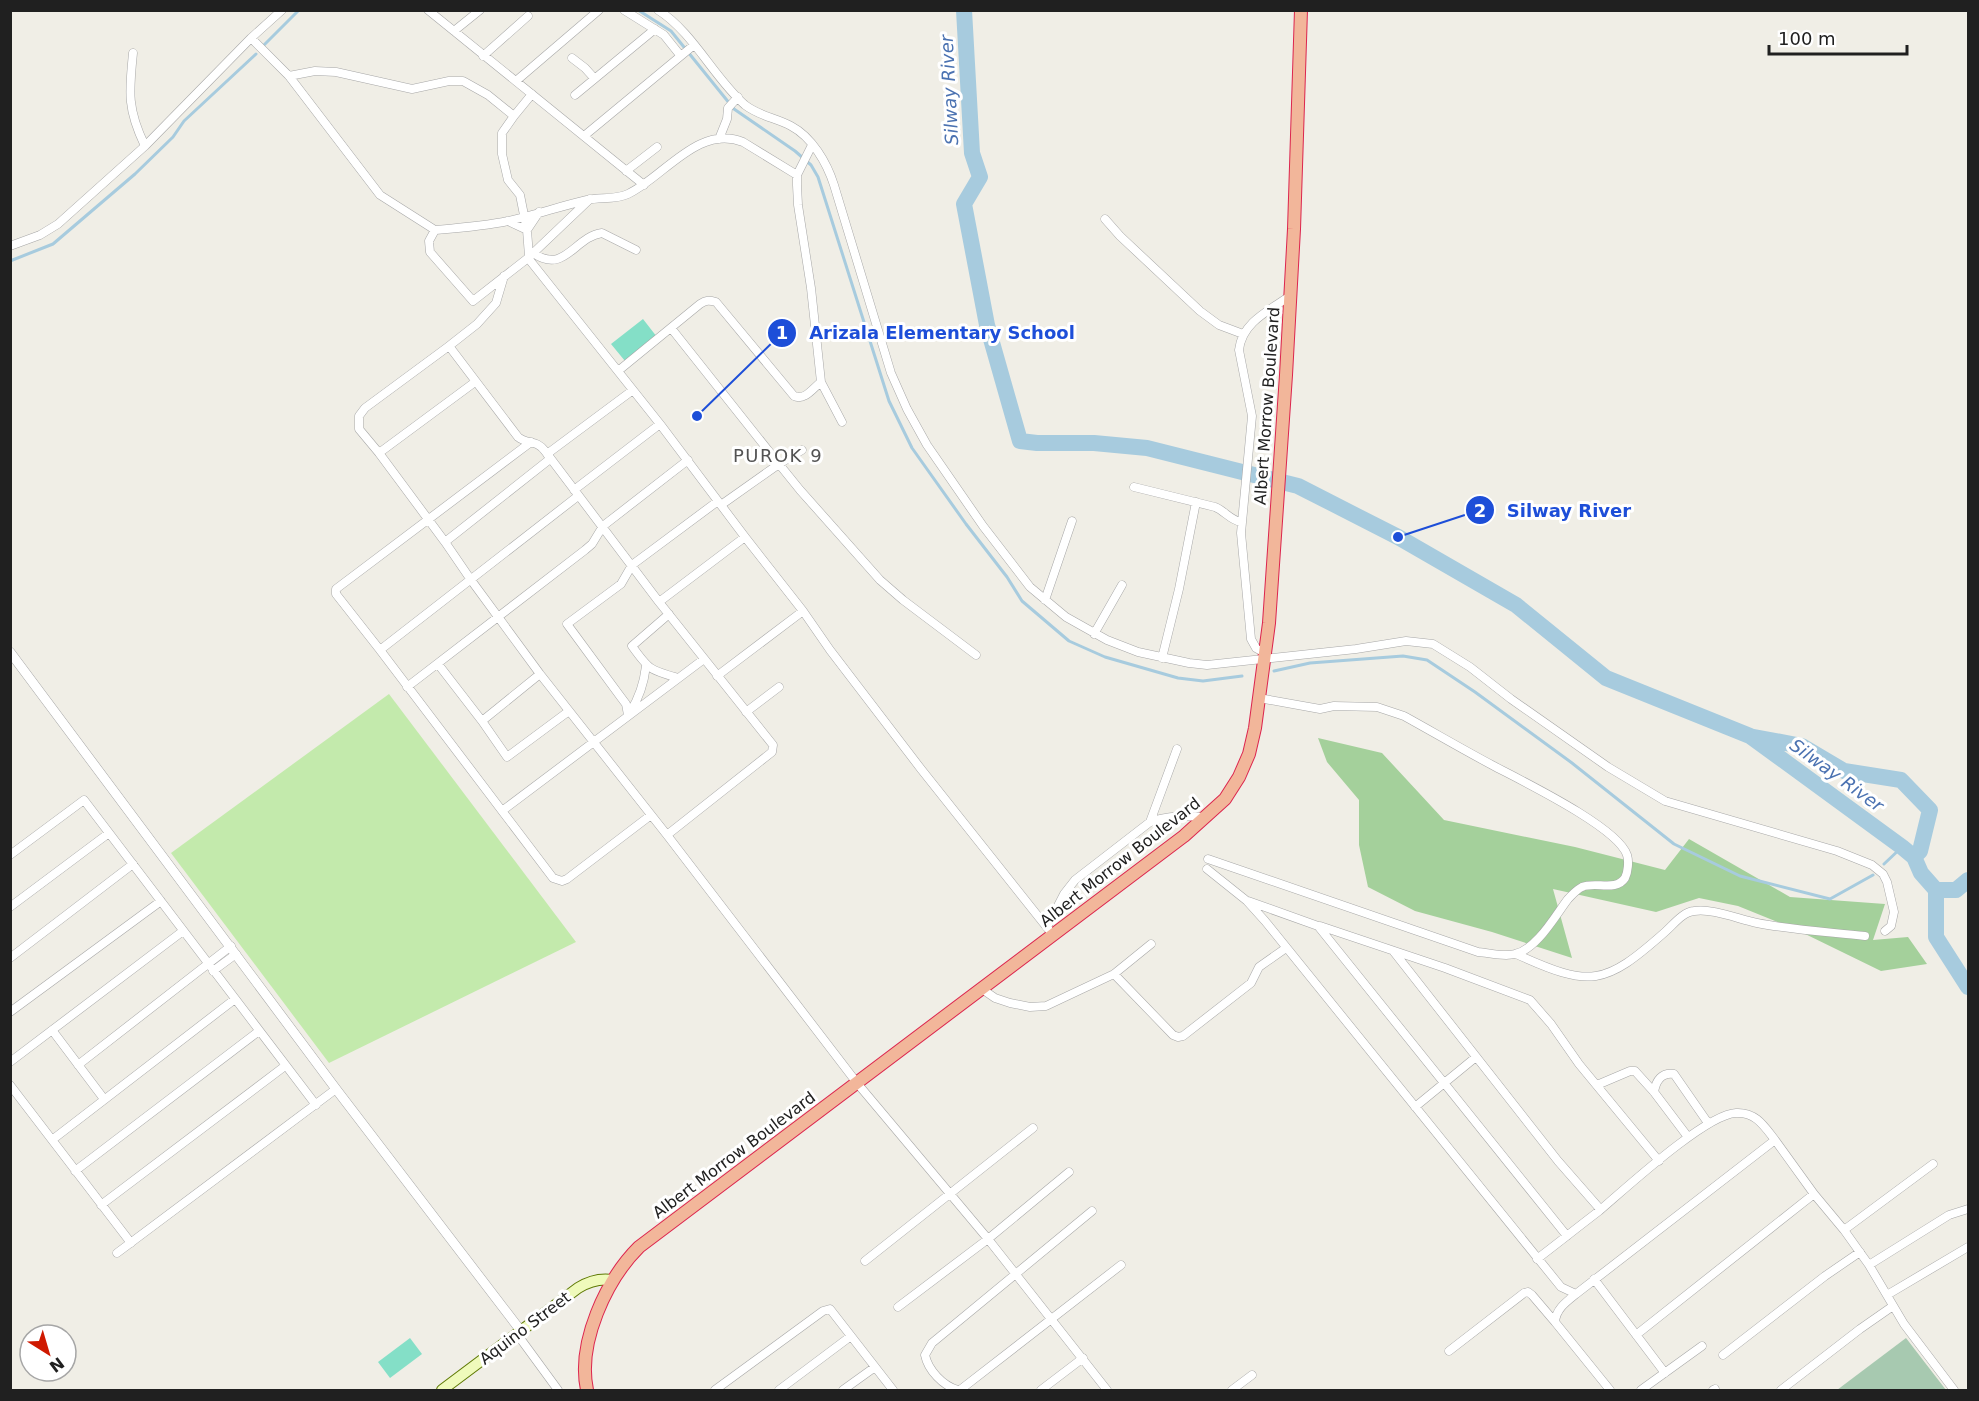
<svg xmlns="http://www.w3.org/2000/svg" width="1979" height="1401" font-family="'DejaVu Sans',sans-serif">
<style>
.grass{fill:#c3eaac}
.forest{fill:#a4d09b}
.cemetery{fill:#a7c9b0}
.pitch{fill:#84dfc7}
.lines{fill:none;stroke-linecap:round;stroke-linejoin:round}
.stream{stroke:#a7cbde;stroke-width:3}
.river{stroke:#a7cbde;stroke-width:16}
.minor-casing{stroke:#a7a7a7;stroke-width:9}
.tertiary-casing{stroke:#a7a7a7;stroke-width:10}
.secondary-casing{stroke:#5e7904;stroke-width:12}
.trunk-casing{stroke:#dc254e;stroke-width:14}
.minor{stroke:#fff;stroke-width:8}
.tertiary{stroke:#fff;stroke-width:9}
.secondary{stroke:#effabb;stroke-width:10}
.trunk{stroke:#f2b69a;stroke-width:12}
.labels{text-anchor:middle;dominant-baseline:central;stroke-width:6;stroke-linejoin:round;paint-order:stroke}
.street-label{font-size:16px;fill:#202020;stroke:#fff}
.water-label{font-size:18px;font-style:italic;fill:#4b72b1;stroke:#fff}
.neighbourhood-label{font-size:18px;letter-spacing:1.5px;fill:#535353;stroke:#fff}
.leader{fill:none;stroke:#1d4ed8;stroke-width:2}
.callout-dot{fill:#1d4ed8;stroke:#fff;stroke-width:2}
.mark-label{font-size:18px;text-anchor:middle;font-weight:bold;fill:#fff}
.callout-label{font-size:18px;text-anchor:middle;font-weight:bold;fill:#1d4ed8;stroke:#fff;stroke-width:6;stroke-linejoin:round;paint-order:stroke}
</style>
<rect width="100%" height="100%" fill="#f0eee6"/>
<path class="grass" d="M389,694L576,942L329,1063L171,853Z"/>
<path class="forest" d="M1318,738L1382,753L1444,820L1575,847L1665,870L1689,839L1790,897L1885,904L1873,940L1908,937L1927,964L1881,971L1797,930L1738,906L1699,898L1656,912L1553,889L1572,958L1492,932L1415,911L1368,887L1359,845V800L1327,762Z"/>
<path class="cemetery" d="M1906,1338L1946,1390H1837Z"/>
<path class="pitch" d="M643,319L657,337L625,361L611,344Z
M410,1338L422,1354L390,1378L378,1362Z"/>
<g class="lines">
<path class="stream" d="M638,10L671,31L734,109L795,151L811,165L818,177L889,401L912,448L966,524L1007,577L1022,601L1069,641L1105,657L1178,678L1203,681L1242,676
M262,47L299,10
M10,261L53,244L135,174L173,137L184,121L256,54
M1274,671L1310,663L1403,656L1427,660L1475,692L1572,763L1674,844L1740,876L1830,899L1873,875
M1884,864L1902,847"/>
<path class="river" d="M964,10L972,153L980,177L964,204L987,325L1020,441L1037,443H1094L1147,448L1298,486L1398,537L1516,605L1606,678L1750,736L1902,847L1914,857L1921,873L1936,890H1956L1968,880
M1754,737L1802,746L1844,771L1901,780L1930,810L1920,851L1914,857
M1936,890V937L1968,987"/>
<defs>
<path id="minor" d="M428,10L644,185
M624,10L664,35L680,55
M658,10C693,32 714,78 745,105C759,116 776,118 791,126C812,137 827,163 834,185L891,373L907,409L927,445L983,526L1030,587L1066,617L1107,640L1138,652L1189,663L1207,665L1356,649L1406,641L1433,644L1470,667L1511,699L1608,767L1665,801L1837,851L1872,865L1883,874L1887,882L1894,912L1891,926L1885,931
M454,31L480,10
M251,38L289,76L380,195L435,230
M133,53C129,92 127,109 145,146
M483,56L528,16
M572,58L585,68L594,78
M289,76L315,71L336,72L412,89L449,81H463L488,95L514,116L532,94
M516,81L599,10
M575,95L655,29
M514,116L502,133V154L508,180L520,195L527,230L529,256
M584,136L694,45
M719,139L727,119L728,108L738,97
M626,171L657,147
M590,199L528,258L660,424L745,537L803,611L830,650L921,769L1053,935
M1105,219L1120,236L1200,311L1219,325L1243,334
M508,221L527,230L539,212
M10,246L40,235L58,224L145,146L251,38L282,10
M533,253C565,275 574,237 602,233L636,250
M528,258L473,301L430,252L429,241L435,230C459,228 485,226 508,221C535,215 561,206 587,200C600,197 615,200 628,194C664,177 698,124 743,142L797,175
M671,328L779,464L802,450
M449,346L477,324L496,303L504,276
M618,371L700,304C706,300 709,300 716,302L794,396C805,401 813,388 821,382L811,288L798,205L797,185V175L812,145
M821,382L842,422
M379,453L475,382
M547,454L633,390
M1134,487L1215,507C1225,511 1230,520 1241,522
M574,490L660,424
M578,496L380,650L553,878L562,881L567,879L651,815
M721,505L779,464L800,490L880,580L903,600L976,655
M445,542L550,459
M1045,600L1072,521
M659,602L745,537
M669,614L632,646C649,670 650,670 678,678
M1094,634L1122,585
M380,650L336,594V589L531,442
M1265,653L1256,648L1251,639L1241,533L1252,416L1239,350C1242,322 1270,310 1290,296
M1162,658L1179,589L1196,502
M438,664L482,721L540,674
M717,676L803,611
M407,687L585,550L592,544L603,526L688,460
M630,712C640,697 644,683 646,666
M746,712L779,687
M628,715L626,704L620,696L567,624L621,584L632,565L718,501
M482,721L507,757L569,711
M502,811L704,659
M1150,822L1177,749
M667,835L772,752L773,745L659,602L545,451C536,439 528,445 518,437L449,346L365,408L359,416V429L379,453L445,542L471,580L540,674L667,835L857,1083L988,1239L1107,1390
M10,855L84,800L316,1105
M1208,859L1478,952C1490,953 1504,957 1515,954C1537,949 1555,916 1568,899C1572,895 1576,890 1582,887C1595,881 1616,892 1625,878C1628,872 1629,861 1627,855C1618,827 1520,780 1492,765C1462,749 1433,732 1404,716L1377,707L1334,706L1320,709L1259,698
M1207,869L1247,901L1265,921L1561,1287L1576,1294L1775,1140L1814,1194L1844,1230L1869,1265L1904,1324L1954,1390
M1248,901L1318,926L1567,1236
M10,907L109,833
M1320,926L1445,968L1530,1000L1551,1024L1579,1064L1659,1161
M1047,927L1064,894L1075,880L1150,822C1168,815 1187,816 1205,817
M1394,952L1558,1161L1600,1209
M1516,954C1591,988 1604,986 1665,932C1674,924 1683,912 1694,911C1712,908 1738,919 1757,923C1792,930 1829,932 1865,936
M10,958L133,864
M213,971L236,954
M1114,974L1173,1035L1178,1037L1183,1036L1251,983L1259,967L1286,948
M982,989L995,998L1010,1003L1030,1007L1046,1006L1114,974L1151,944
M10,1012L161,901
M52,1030L104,1099
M10,1062L183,931
M78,1065L231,946
M10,1085L131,1243
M1597,1085L1630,1071H1635L1654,1092L1688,1137
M1654,1092C1656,1080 1662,1072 1674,1074L1708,1123
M1415,1107L1476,1057
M52,1140L235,999
M75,1171L259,1031
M101,1205L285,1066
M1844,1230L1933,1164
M117,1253L336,1089
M1537,1259C1558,1243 1578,1227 1599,1211C1625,1189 1706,1114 1736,1113C1756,1112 1764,1126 1775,1140
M865,1261L1033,1128
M1869,1265L1949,1215L1968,1209
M1594,1279L1665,1373
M1576,1294C1566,1302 1556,1309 1555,1322L1610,1390
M1887,1295L1968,1247
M898,1307L988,1239L1069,1172
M517,1334L558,1390
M1636,1335L1814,1194
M1449,1351L1524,1293L1528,1292L1532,1295L1555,1322
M1723,1355L1825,1276L1860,1252
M715,1390L823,1311L830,1309L893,1390
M779,1390L851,1336
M843,1390L875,1367
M958,1390C943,1386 928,1370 925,1355L932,1343L1092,1211
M960,1390L1121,1265
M1041,1390L1083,1358
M1232,1390L1252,1375
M1641,1390L1702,1346
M1713,1390L1715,1389
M1781,1390L1860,1329L1893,1306"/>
<path id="tertiary" d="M10,652L336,1089L521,1331"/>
<path id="secondary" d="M442,1390L578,1288C589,1281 600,1278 613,1280"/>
<path id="trunk" d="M587,1390C577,1343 606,1280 639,1247L1184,836L1225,799L1239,777L1249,754L1255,728L1269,623L1286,375L1294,229L1301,10"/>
</defs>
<use href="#minor" class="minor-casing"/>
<use href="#tertiary" class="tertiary-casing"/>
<use href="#secondary" class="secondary-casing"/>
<use href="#trunk" class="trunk-casing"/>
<use href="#minor" class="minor"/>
<use href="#tertiary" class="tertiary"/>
<use href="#secondary" class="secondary"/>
<use href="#trunk" class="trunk"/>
</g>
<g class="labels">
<g class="street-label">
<text transform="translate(1267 406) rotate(-86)">Albert Morrow Boulevard</text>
<text transform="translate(1120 862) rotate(-38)">Albert Morrow Boulevard</text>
<text transform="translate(734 1155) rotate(-37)">Albert Morrow Boulevard</text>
<text transform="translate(525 1328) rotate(-37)">Aquino Street</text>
</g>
<g class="water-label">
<text transform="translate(949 90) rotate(-93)">Silway River</text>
<text transform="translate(1837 775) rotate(36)">Silway River</text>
</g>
<g class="neighbourhood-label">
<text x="778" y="455">PUROK 9</text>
</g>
</g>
<path class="leader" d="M697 416L782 333M1398 537L1480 510"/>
<g class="callout-dot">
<circle cx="697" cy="416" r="6"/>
<circle cx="1398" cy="537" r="6"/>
<circle cx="782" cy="333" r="15"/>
<circle cx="1480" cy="510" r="15"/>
</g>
<g class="mark-label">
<text x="782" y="339">1</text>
<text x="1480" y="517">2</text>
</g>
<g class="callout-label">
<text x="942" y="339">Arizala Elementary School</text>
<text x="1569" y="517">Silway River</text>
</g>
<rect width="1979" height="1401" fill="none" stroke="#202020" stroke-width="24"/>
<g transform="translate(48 1353) rotate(143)"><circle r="28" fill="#ffffff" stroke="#a6a6a6" stroke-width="1.5"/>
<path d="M0-4.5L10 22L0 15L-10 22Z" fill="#cf1900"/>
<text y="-9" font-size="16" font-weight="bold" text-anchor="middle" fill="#202020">N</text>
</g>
<path d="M1769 45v9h138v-9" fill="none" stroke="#202020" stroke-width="3"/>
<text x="1778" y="45" font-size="18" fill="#202020" stroke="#ffffff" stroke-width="4.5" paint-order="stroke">100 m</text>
</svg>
